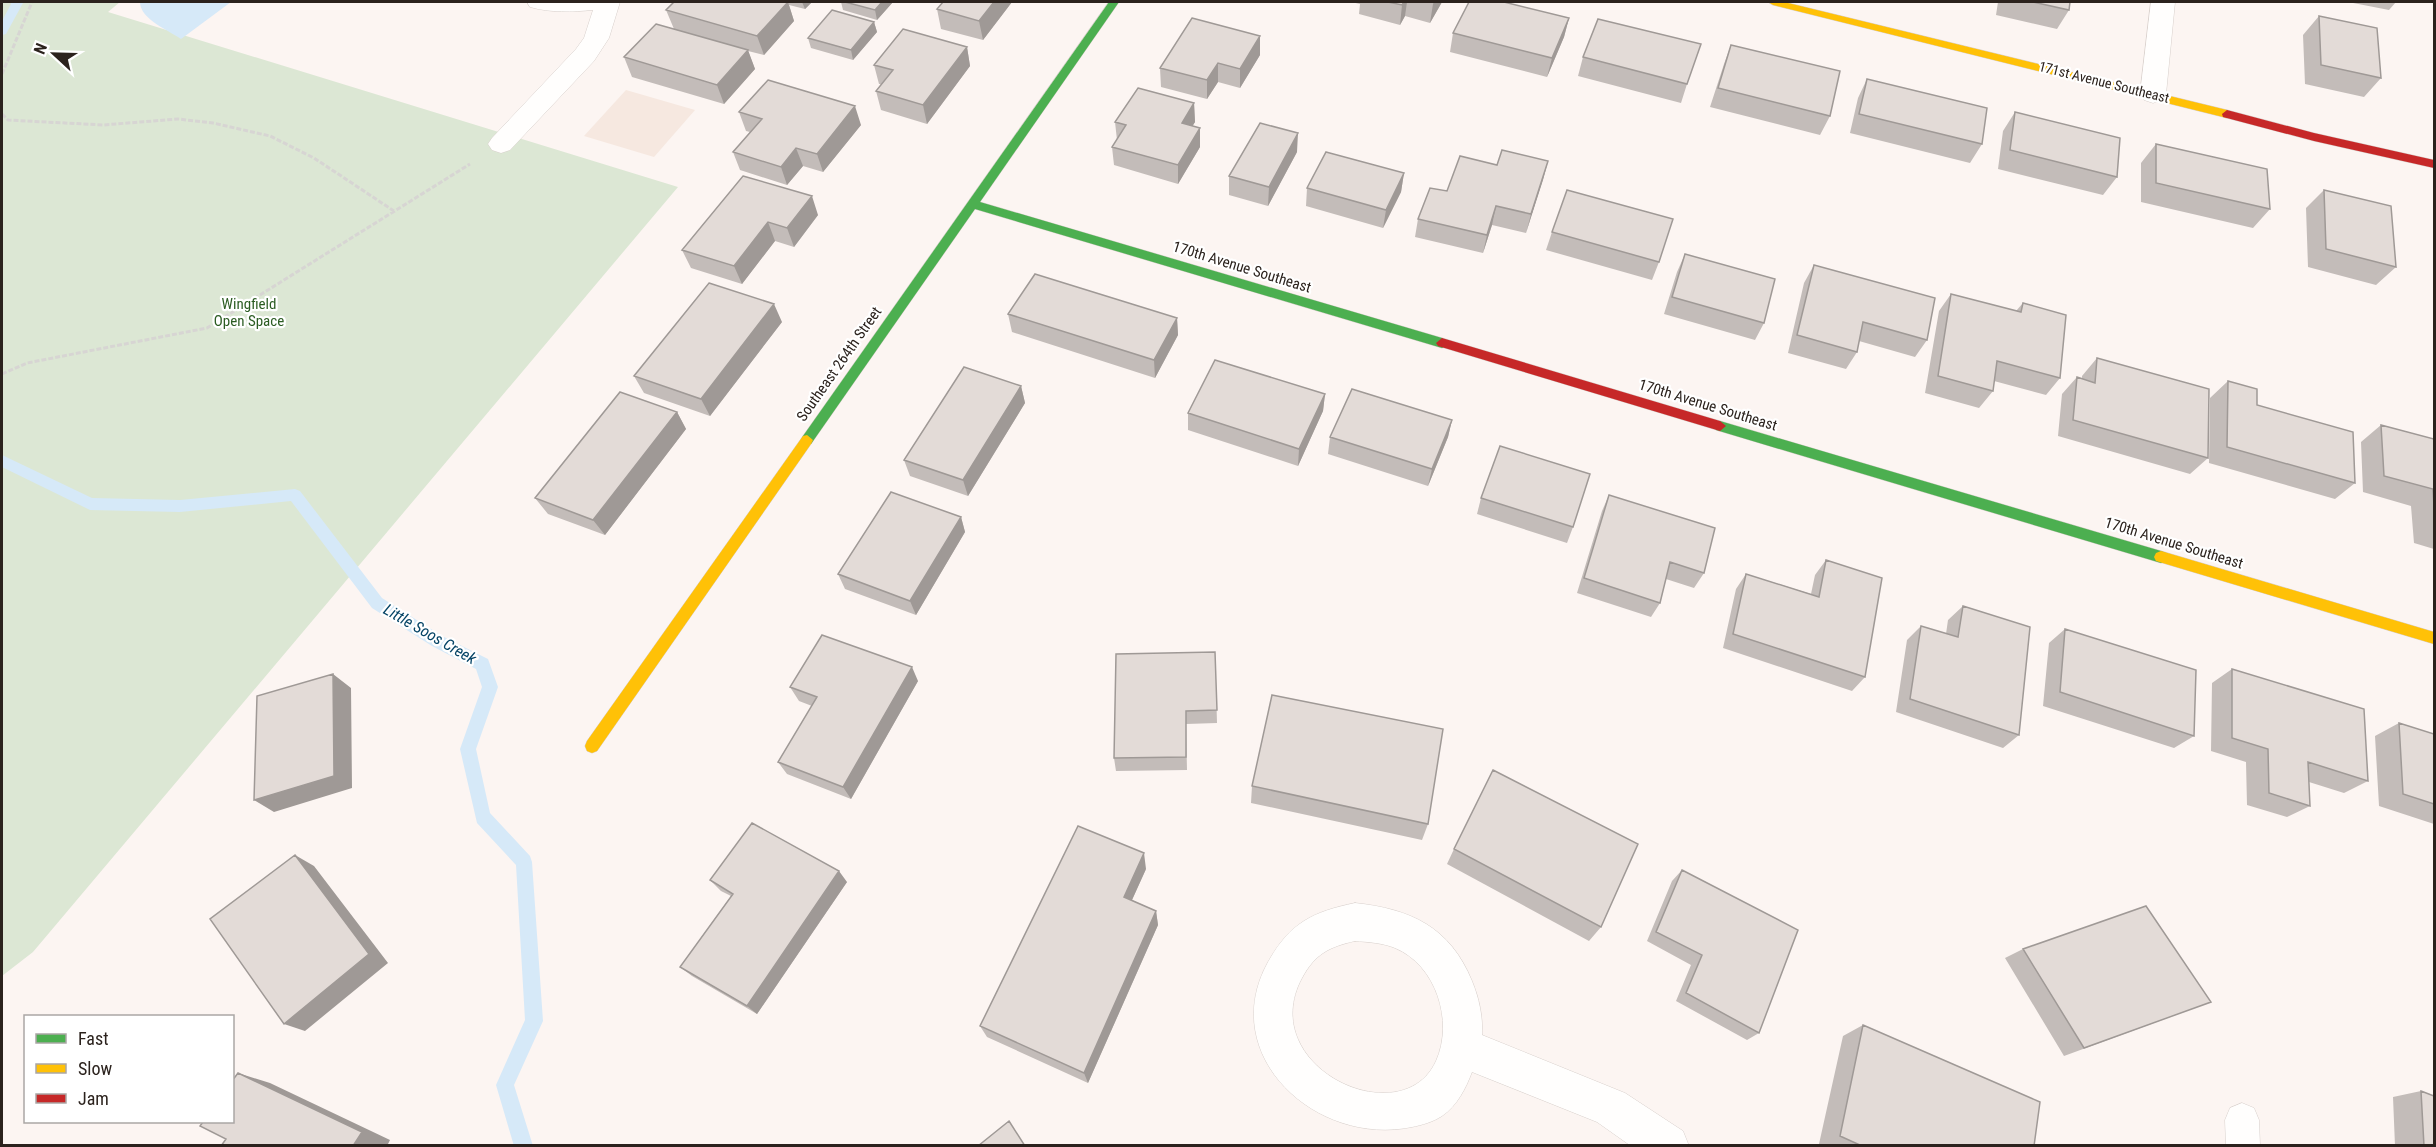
<svg xmlns="http://www.w3.org/2000/svg" width="2436" height="1147" font-family="'Roboto Condensed',sans-serif">
<style>
.built{fill:#f6e8e0}
.green{fill:#dce7d4}
.water{fill:#d6e9f8}
.lines{fill:none;stroke-linecap:round;stroke-linejoin:round}
.stream{fill:#d6e9f8;fill-rule:evenodd}
.lane-casing{stroke:#d8d0cc;stroke-width:1}
.street-casing{stroke:#d8d0cc;stroke-width:1}
.fast-casing{stroke:#d8d0cc;stroke-width:1}
.slow-casing{stroke:#d8d0cc;stroke-width:1}
.jam-casing{stroke:#d8d0cc;stroke-width:1}
.path{stroke:#d7d5d3;stroke-width:3;stroke-dasharray:5 2;stroke-linecap:butt}
.lane{fill:#fffefd;fill-rule:evenodd}
.street{fill:#fffefd;fill-rule:evenodd}
.fast{fill:#4caf50;fill-rule:evenodd}
.slow{fill:#ffc107;fill-rule:evenodd}
.jam{fill:#c62828;fill-rule:evenodd}
.wall{fill:#c3bcb9}
.shaded-wall{fill:#9f9996}
.building{fill:#e3dbd7;stroke:#9f9996;stroke-width:1.5}
.labels{text-anchor:middle;dominant-baseline:central;stroke-width:4.5;stroke-linejoin:round;paint-order:stroke}
.far-street-label{font-size:14px;fill:#2b221d;stroke:#fff}
.street-label{font-size:15px;fill:#2b221d;stroke:#fff}
.park-label{font-size:15px;fill:#2b5c22;stroke:#fff}
.water-label{font-size:16px;font-style:italic;fill:#054466;stroke:#fff}
</style>
<rect width="100%" height="100%" fill="#fcf5f2"/>
<path class="built" d="M626,90L695,110L654,157L584,136Z"/>
<path class="green" d="M2,2H120L108,12L678,187L33,952L2,976Z"/>
<path class="water" d="M140,2H231L181,39C168,30 140,19 140,2Z"/>
<g class="lines">
<path class="stream" d="M10,2L23,3L6,34L2,35V21L11,4Z
M2,455L92,498L180,500L295,489L300,491L382,598L442,636L488,659L498,687L476,749L490,813L530,856L532,862L543,1021L514,1085L533,1146H514L496,1085L525,1020L516,865L477,823L460,749L482,687L476,669L432,646L372,608L291,501L180,512L90,510L2,467Z"/>
<defs>
<path id="lane" d="M2242,1103L2254,1108L2259,1120L2260,1146H2226L2225,1120L2230,1108Z"/>
<path id="street" d="M527,2H620L609,38L594,61L510,150L501,153L492,150L488,144L492,138L576,49L584,38L593,10C572,12 551,13 530,7Z
M2151,2H2175L2166,94L2162,100L2153,103L2144,100L2140,94Z
M1355,903C1411,909 1450,927 1472,981C1479,998 1483,1016 1482,1035L1625,1093L1683,1131L1689,1146H1631L1597,1122L1472,1072C1466,1088 1457,1106 1442,1116C1433,1122 1422,1125 1412,1127C1317,1147 1216,1056 1268,962C1290,923 1312,912 1355,903ZM1355,941C1368,942 1383,943 1395,948C1436,965 1454,1021 1436,1061C1402,1136 1254,1067 1302,978C1315,954 1329,947 1355,941Z"/>
<path id="fast" d="M1109,2H1119L980,202L1442,338L1448,343L1446,346L1442,348L975,209L811,444H803L801,440L803,436Z
M1720,421L2161,551L2166,553L2168,557L2166,561L2161,563L1716,430L1714,426Z"/>
<path id="slow" d="M1768,2H1784L2227,110L2232,114L2227,118L1773,5Z
M807,435L813,440L811,444L597,751L592,753L587,751L585,746L587,741L803,436Z
M2161,551L2434,632V644L2156,561L2154,557L2156,553Z"/>
<path id="jam" d="M2227,110L2314,133L2434,160V168L2314,141L2223,117L2222,114Z
M1442,338L1720,421L1726,426L1720,431L1438,346L1436,343Z"/>
</defs>
<use href="#lane" class="lane-casing"/>
<use href="#street" class="street-casing"/>
<use href="#fast" class="fast-casing"/>
<use href="#slow" class="slow-casing"/>
<use href="#jam" class="jam-casing"/>
<path class="path" d="M2,74L32,2
M2,114L8,120L103,125L178,119L213,123L270,136L314,158L394,211
M2,374L27,363L207,328L470,164"/>
<use href="#lane" class="lane"/>
<use href="#street" class="street"/>
<use href="#fast" class="fast"/>
<use href="#slow" class="slow"/>
<use href="#jam" class="jam"/>
</g>
<path class="wall" d="M674,2H812L805,9L789,5L794,21L764,55L748,51L755,69L724,104L632,77L624,57L674,29L666,10Z
M841,2H893L877,20L843,10Z
M1012,2L983,40L941,29L937,9Z
M1351,2H1442L1430,23L1405,16L1400,25L1359,14L1360,4Z
M1998,2H2070L2069,10L2057,29L1996,15Z
M2348,2H2396L2389,10Z
M2319,16L2381,78L2364,97L2305,84L2303,35Z
M1569,18L1564,37L1547,77L1450,52L1453,33Z
M874,22L877,32L853,60L811,48L808,38Z
M1260,36V55L1240,88L1218,82L1207,99L1161,87L1160,68Z
M1731,45L1830,116L1820,135L1710,107L1724,64Z
M967,47L970,66L927,124L881,110L876,91L881,84H879L874,65Z
M1583,57L1687,84L1681,103L1578,76Z
M1867,79L1982,144L1970,163L1850,133L1858,98Z
M1194,103L1195,122L1192,126L1200,147L1178,184L1114,165L1112,147L1117,140L1115,122Z
M739,112L861,125L823,172L803,166L787,185L740,170L733,152L750,132L746,131Z
M2015,112L2117,177L2103,195L1998,169L2003,131Z
M2156,144L2270,209L2253,228L2141,202V163Z
M1297,152L1268,206L1229,195V176Z
M1548,161L1526,233L1492,225L1483,253L1415,237L1418,219L1447,191L1497,165Z
M1404,173L1401,192L1383,228L1306,206L1307,188Z
M743,176L818,215L794,247L775,241L742,284L691,268L682,250Z
M2324,190L2396,267L2376,285L2308,267L2306,208Z
M1552,232L1659,262L1652,280L1546,250Z
M1685,254L1764,323L1755,340L1664,314L1677,272Z
M1814,265L1927,340L1915,357L1859,341L1857,352L1846,369L1788,353L1804,283Z
M1951,294L2016,311L2023,303L2060,378L2046,395L1994,381L1993,391L1979,408L1925,393L1939,311Z
M1008,314L1177,318L1178,335L1155,378L1012,332Z
M782,322L710,416L644,393L634,376Z
M2097,358L2208,458L2190,474L2058,436L2062,394L2077,377L2082,379V376Z
M2228,381L2257,405L2355,483L2335,499L2209,463L2210,398Z
M1021,386L1025,403L968,496L910,476L904,460Z
M1325,394L1323,411L1298,466L1188,430V413Z
M677,412L686,429L605,535L548,514L535,498Z
M1452,420L1448,437L1428,486L1328,454L1330,437Z
M2381,425L2434,439V549L2414,543L2411,506L2363,492L2361,442Z
M1609,495L1704,573L1694,588L1666,579L1660,603L1651,617L1577,593L1602,511Z
M1481,498L1573,527L1567,543L1477,514Z
M961,517L965,532L916,615L845,589L838,574Z
M1826,560L1865,677L1852,691L1723,648L1736,589L1746,574L1811,594L1815,575Z
M1963,606L2019,735L2003,748L1896,712L1907,640L1921,626L1946,634L1948,620Z
M2065,629L2194,736L2174,748L2043,706L2049,643Z
M1215,652L1217,723L1186,724L1187,770L1116,771L1114,758Z
M2232,669L2368,781L2344,793L2309,782L2310,806L2287,817L2247,805L2246,762L2211,751L2212,683Z
M918,681L851,799L787,774L778,762L812,706L799,701L790,687Z
M2399,723L2434,734V824L2379,806L2375,736Z
M1252,786L1428,824L1422,840L1251,803Z
M1454,849L1601,927L1589,941L1447,864Z
M1146,869L1132,900L1156,911L1158,925L1088,1083L987,1037L980,1026Z
M1682,870L1759,1033L1747,1040L1676,1001L1691,965L1647,941L1672,881Z
M710,880L847,882L757,1014L692,976L680,967L731,896L721,891Z
M2023,949L2211,1002L2064,1056L2005,958Z
M1863,1025L2034,1146H1824L1819,1144L1843,1036Z
M2421,1091L2434,1146H2395L2393,1097Z"/>
<path class="shaded-wall" d="M788,2L794,21L764,55L757,36Z
M802,2H812L805,9Z
M882,2H893L877,20L875,10Z
M994,2H1012L983,40L979,21Z
M1404,2H1407L1405,16L1400,25L1402,5Z
M1434,2H1442L1430,23L1433,4Z
M1569,18L1564,37L1547,77L1552,58Z
M874,22L877,32L853,60L851,50Z
M1260,36V55L1240,88V69Z
M967,47L970,66L927,124L923,105Z
M748,50L755,69L724,104L717,85Z
M1218,63V82L1207,99V80Z
M1194,103L1195,122L1183,142L1182,123Z
M855,106L861,125L823,172L817,154Z
M1200,128V147L1178,184V165Z
M1298,133L1297,152L1268,206L1269,187Z
M796,148L803,166L787,185L781,167Z
M1548,161L1543,180L1526,233L1531,214Z
M1404,173L1401,192L1383,228L1386,210Z
M812,196L818,215L794,247L787,228Z
M1496,206L1492,225L1483,253L1487,235Z
M768,222L775,241L742,284L734,266Z
M774,304L782,322L710,416L701,399Z
M1177,318L1178,335L1155,378L1154,360Z
M1021,386L1025,403L968,496L963,480Z
M1325,394L1323,411L1298,466L1299,449Z
M677,412L686,429L605,535L593,520Z
M1452,420L1448,437L1428,486L1432,469Z
M961,517L965,532L916,615L910,601Z
M912,667L918,681L851,799L843,787Z
M333,674L351,688L352,788L274,812L254,800Z
M1144,853L1146,869L1127,911L1124,897Z
M295,855L314,866L388,963L305,1031L284,1024Z
M839,871L847,882L757,1014L747,1006Z
M1156,911L1158,925L1088,1083L1084,1073Z
M238,1073L270,1083L390,1140L387,1146H353Z"/>
<path class="building" d="M674,2H788L757,36L666,10Z
M845,2H882L875,10Z
M943,2H994L979,21L937,9Z
M1388,2H1404L1402,5Z
M1469,2H1504L1569,18L1552,58L1453,33Z
M2033,2H2070L2069,10Z
M832,10L874,22L851,50L808,38Z
M2319,16L2377,28L2381,78L2321,65Z
M1192,18L1260,36L1240,69L1218,63L1207,80L1160,68Z
M1598,19L1701,44L1687,84L1583,57Z
M656,24L748,50L717,85L624,57Z
M903,29L967,47L923,105L876,91L893,70L874,65Z
M1731,45L1840,71L1830,116L1718,88Z
M1867,79L1987,108L1982,144L1859,114Z
M768,80L855,106L817,154L796,148L781,167L733,152L762,119L739,112Z
M1138,88L1194,103L1182,123L1200,128L1178,165L1112,147L1126,125L1115,122Z
M2015,112L2120,138L2117,177L2010,150Z
M1260,123L1298,133L1269,187L1229,176Z
M2156,144L2267,169L2270,209L2156,183Z
M1502,150L1548,161L1531,214L1496,206L1487,235L1418,219L1430,188L1447,191L1460,156L1497,165Z
M1326,152L1404,173L1386,210L1307,188Z
M743,176L812,196L787,228L768,222L734,266L682,250Z
M1567,190L1673,219L1659,262L1552,232Z
M2324,190L2391,206L2396,267L2326,249Z
M1685,254L1775,279L1764,323L1672,297Z
M1814,265L1935,298L1927,340L1863,322L1857,352L1797,335Z
M1035,274L1177,318L1154,360L1008,314Z
M709,283L774,304L701,399L634,376Z
M1951,294L2021,312L2023,303L2066,315L2060,378L1997,361L1993,391L1938,376Z
M2097,358L2209,389L2208,458L2073,420L2077,377L2095,383Z
M1215,360L1325,394L1299,449L1188,413Z
M964,367L1021,386L963,480L904,460Z
M2228,381L2257,389V405L2353,432L2355,483L2227,447Z
M1352,389L1452,420L1432,469L1330,437Z
M620,392L677,412L593,520L535,498Z
M2381,425L2434,439V506L2433,489L2384,476Z
M1500,446L1590,474L1573,527L1481,498Z
M891,492L961,517L910,601L838,574Z
M1609,495L1715,528L1704,573L1670,562L1660,603L1584,578Z
M1826,560L1882,578L1865,677L1733,634L1746,574L1819,597Z
M1963,606L2030,627L2019,735L1910,699L1921,626L1958,637Z
M2065,629L2196,670L2194,736L2060,692Z
M822,635L912,667L843,787L778,762L817,697L790,687Z
M1215,652L1217,710L1186,711V757L1114,758L1116,654Z
M2232,669L2364,709L2368,781L2308,762L2310,806L2269,793L2268,749L2232,738Z
M333,674L334,776L254,800L257,696Z
M1272,695L1443,729L1428,824L1252,786Z
M2399,723L2434,734V804L2403,794Z
M1493,770L1638,844L1601,927L1454,849Z
M752,823L839,871L747,1006L680,967L733,894L710,880Z
M1078,826L1144,853L1124,897L1156,911L1084,1073L980,1026Z
M295,855L369,954L284,1024L210,919Z
M1682,870L1798,930L1759,1033L1686,993L1702,955L1656,932Z
M2146,906L2211,1002L2084,1048L2023,949Z
M1863,1025L2040,1102L2034,1146H1862L1840,1136Z
M238,1073L362,1132L353,1146H221L226,1139L200,1126L203,1122H232V1081Z
M2421,1091L2434,1096V1146H2424Z
M1009,1121L1025,1146H978Z"/>
<g class="labels">
<g class="far-street-label">
<text transform="translate(2104 82) rotate(14)">171st Avenue Southeast</text>
</g>
<g class="street-label">
<text transform="translate(1242 267) rotate(17)">170th Avenue Southeast</text>
<text transform="translate(839 364) rotate(-55)">Southeast 264th Street</text>
<text transform="translate(1708 405) rotate(17)">170th Avenue Southeast</text>
<text transform="translate(2174 543) rotate(17)">170th Avenue Southeast</text>
</g>
<g class="park-label">
<text x="249" y="304">Wingfield<tspan x="249" dy="17">Open Space</tspan></text>
</g>
<g class="water-label">
<text transform="translate(430 634) rotate(30)">Little Soos Creek</text>
</g>
</g>
<rect width="2436" height="1147" fill="none" stroke="#2b221d" stroke-width="6"/>
<rect x="24" y="1015" width="210" height="108" fill="#ffffff" stroke="#aaa7a5" stroke-width="1.5"/>
<rect x="36" y="1034" width="30" height="9" fill="#4caf50" stroke="#aaa7a5" stroke-width="1.5"/>
<text x="78" y="1045" font-size="18" fill="#2b221d">Fast</text>
<rect x="36" y="1064" width="30" height="9" fill="#ffc107" stroke="#aaa7a5" stroke-width="1.5"/>
<text x="78" y="1075" font-size="18" fill="#2b221d">Slow</text>
<rect x="36" y="1094" width="30" height="9" fill="#c62828" stroke="#aaa7a5" stroke-width="1.5"/>
<text x="78" y="1105" font-size="18" fill="#2b221d">Jam</text>
<g transform="translate(54 54) rotate(292)" stroke="#ffffff" stroke-width="4.5" paint-order="stroke">
<path d="M0-4.5L10 22L0 15L-10 22Z" fill="#2b221d"/>
<text y="-9" font-size="16" font-weight="bold" text-anchor="middle" fill="#2b221d">N</text>
</g>
</svg>
